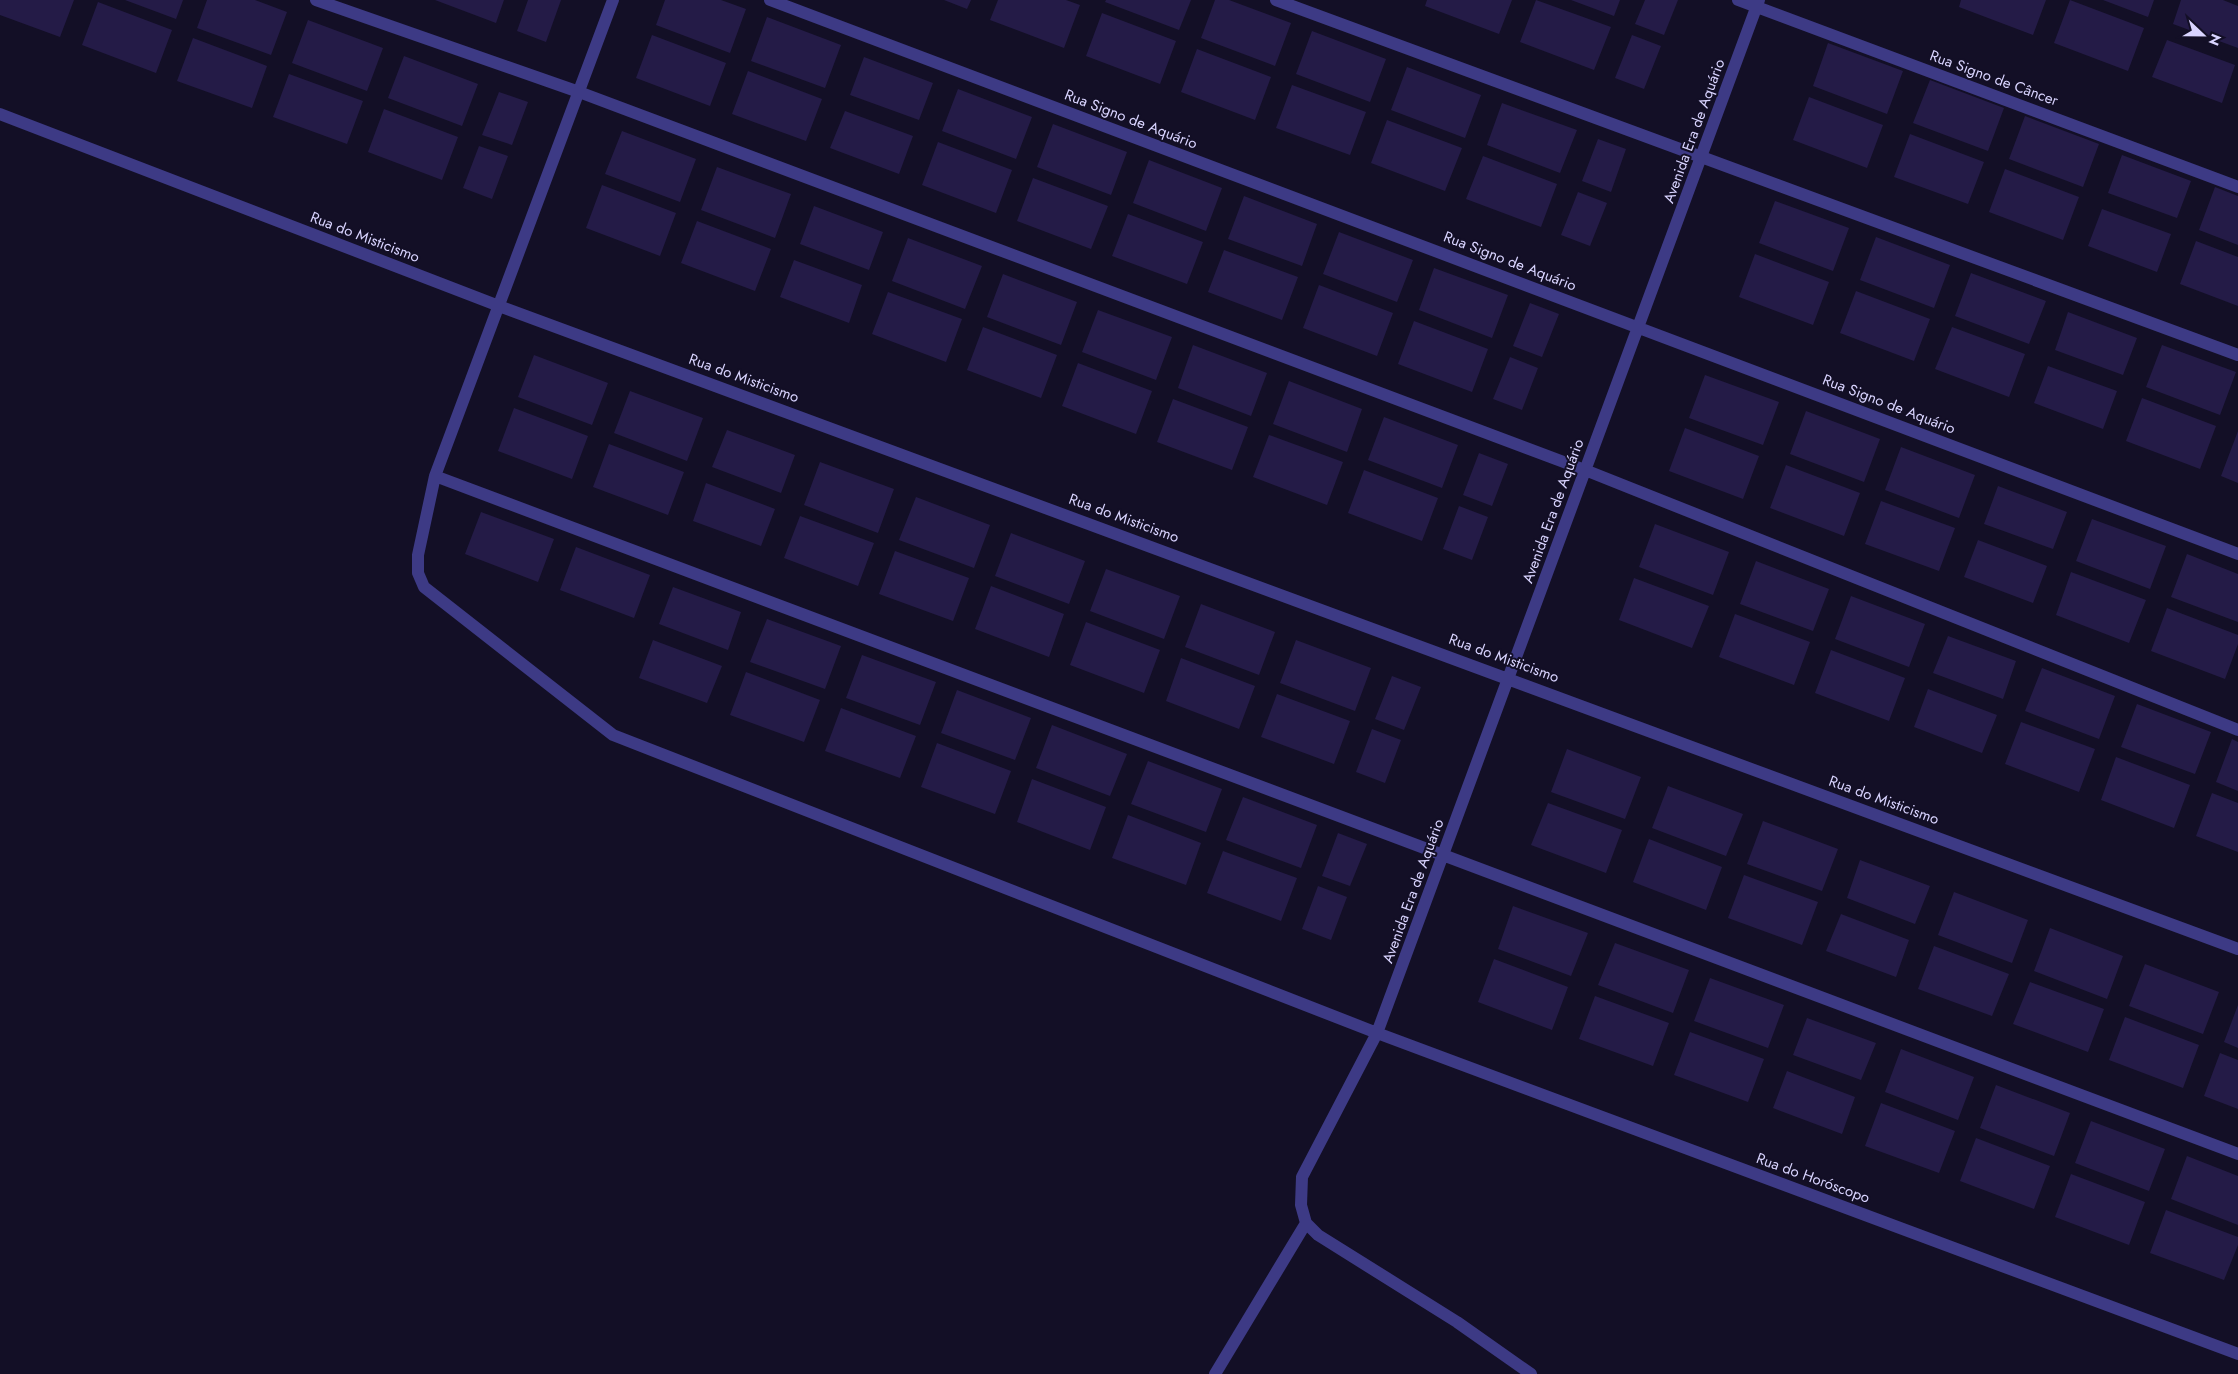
<svg xmlns="http://www.w3.org/2000/svg" width="2238" height="1374" font-family="Jost,sans-serif">
<style>
.building{fill:#241b47}
.lines{fill:none;stroke-linecap:round;stroke-linejoin:round}
.minor{stroke:#3d3a85;stroke-width:12}
.labels{text-anchor:middle;dominant-baseline:central;stroke-width:4;stroke-linejoin:round;paint-order:stroke}
.street-label{font-size:15px;fill:#d9d4ff;stroke:#130f26}
</style>
<rect width="100%" height="100%" fill="#130f26"/>
<path class="building" d="M0,0H74L60,37L0,15Z
M125,0H183L176,19Z
M207,0H255L287,12L271,55L197,28Z
M435,0H504L496,23Z
M528,0H561L546,42L517,31Z
M665,0H721L746,9L730,53L656,25Z
M944,0H971L967,9Z
M998,0H1066L1080,5L1064,48L990,20Z
M1106,0H1191L1179,30L1105,2Z
M1215,0H1229L1291,23L1275,66L1201,38Z
M1427,0H1512L1499,34L1425,6Z
M1536,0L1611,27L1594,70L1520,42Z
M1571,0H1620L1614,16Z
M1645,0H1678L1664,35L1635,24Z
M1961,0H2046L2033,35L1959,7Z
M2070,0L2144,28L2128,71L2054,43Z
M2103,0H2154L2148,17Z
M2181,0H2223L2238,6V48L2173,24Z
M98,2L172,30L156,73L82,45Z
M1102,13L1176,41L1160,84L1086,56Z
M767,17L841,45L825,88L751,61Z
M308,20L383,48L367,91L292,63Z
M1312,31L1386,59L1370,102L1296,74Z
M652,35L726,63L710,106L636,78Z
M1632,35L1661,46L1644,89L1615,78Z
M193,38L267,66L252,108L177,81Z
M2167,40L2235,65L2222,103L2152,77Z
M1828,43L1903,71L1887,114L1813,86Z
M1197,49L1271,77L1255,120L1181,92Z
M404,56L478,84L462,126L388,98Z
M864,57L933,83L919,120L850,95Z
M1407,67L1481,95L1465,138L1391,110Z
M748,71L822,99L806,141L732,114Z
M289,74L363,101L347,144L273,117Z
M1930,80L2004,108L1988,151L1913,123Z
M1292,85L1366,112L1350,155L1276,128Z
M958,89L1032,117L1016,159L942,131Z
M499,92L528,102L512,145L482,135Z
M1809,97L1883,125L1867,168L1793,140Z
M1502,103L1577,130L1560,173L1487,145Z
M384,109L458,137L442,180L368,152Z
M845,111L913,136L899,174L830,148Z
M2025,116L2099,144L2083,187L2009,159Z
M1387,120L1462,148L1445,191L1371,163Z
M1053,124L1127,152L1111,195L1037,167Z
M622,131L696,159L680,202L605,174Z
M1910,134L1984,162L1968,204L1894,177Z
M1598,139L1626,149L1611,192L1582,181Z
M938,142L1012,170L996,213L922,185Z
M479,146L508,156L492,199L463,188Z
M2122,155L2191,181L2177,218L2108,193Z
M1483,156L1557,184L1541,227L1466,199Z
M1149,160L1222,188L1206,231L1133,203Z
M717,167L791,194L775,238L701,210Z
M2005,169L2079,197L2063,240L1989,212Z
M1033,178L1108,206L1091,249L1017,221Z
M602,185L676,213L660,256L586,228Z
M2215,187L2238,196V245L2199,230Z
M1578,192L1607,203L1590,246L1561,235Z
M1244,196L1317,224L1302,266L1228,239Z
M1775,201L1849,228L1833,271L1759,243Z
M814,206L883,232L869,270L800,244Z
M2102,209L2171,234L2157,272L2088,246Z
M1128,214L1203,242L1187,284L1112,256Z
M697,221L771,249L755,291L681,263Z
M1339,232L1413,260L1397,302L1323,274Z
M1876,237L1950,265L1934,308L1860,280Z
M908,238L982,266L965,309L892,281Z
M2196,241L2238,257V306L2180,284Z
M1224,250L1298,277L1282,320L1208,292Z
M1755,254L1829,282L1813,325L1739,297Z
M794,260L862,285L849,323L780,297Z
M1434,268L1508,295L1492,338L1419,310Z
M1971,273L2046,301L2029,344L1955,316Z
M1003,274L1077,302L1061,345L987,317Z
M1319,285L1393,313L1377,356L1303,328Z
M1856,291L1930,319L1914,361L1840,333Z
M888,292L962,319L946,362L872,334Z
M1530,303L1559,314L1542,357L1513,346Z
M1098,310L1172,337L1156,380L1082,352Z
M2068,312L2137,338L2123,375L2055,350Z
M1414,321L1488,349L1472,392L1398,364Z
M983,327L1057,355L1041,398L967,370Z
M1952,327L2025,354L2009,397L1935,369Z
M1193,345L1267,373L1251,416L1178,388Z
M2162,345L2236,372L2220,415L2146,387Z
M534,355L608,383L592,425L518,397Z
M1510,357L1538,368L1522,410L1493,399Z
M1078,363L1152,391L1136,434L1062,406Z
M2048,366L2117,391L2103,429L2034,403Z
M1705,375L1779,402L1763,445L1689,418Z
M1289,381L1362,409L1347,452L1273,424Z
M630,391L703,418L687,461L614,433Z
M2142,398L2216,426L2200,469L2126,441Z
M1173,399L1248,427L1232,470L1157,442Z
M514,408L588,436L572,479L498,451Z
M1806,411L1880,439L1864,482L1790,454Z
M1384,417L1458,445L1442,488L1368,460Z
M1685,428L1759,456L1743,499L1669,471Z
M727,430L795,455L781,493L712,467Z
M2238,431V483L2221,476Z
M1269,435L1343,462L1327,505L1253,477Z
M609,444L684,472L668,515L593,487Z
M1901,447L1975,475L1959,518L1885,490Z
M1479,453L1508,464L1492,506L1463,495Z
M820,462L894,489L878,533L804,505Z
M1786,465L1860,493L1844,536L1770,508Z
M1364,470L1438,498L1422,541L1348,513Z
M706,483L775,509L761,546L693,521Z
M1998,486L2067,512L2053,549L1984,524Z
M916,497L990,525L974,568L899,540Z
M1881,501L1955,528L1939,571L1865,544Z
M1459,506L1488,517L1472,560L1443,549Z
M481,512L554,539L538,582L465,554Z
M800,516L874,543L858,586L784,558Z
M2092,519L2166,546L2150,589L2076,561Z
M1655,524L1729,552L1713,595L1639,567Z
M1011,533L1085,561L1069,604L995,576Z
M1978,540L2047,566L2033,603L1964,577Z
M576,547L650,575L634,618L560,590Z
M895,551L969,578L953,621L879,594Z
M2187,554L2238,574V622L2171,597Z
M1756,561L1829,589L1813,631L1740,604Z
M1106,569L1180,596L1164,639L1090,611Z
M2071,572L2146,600L2129,643L2056,615Z
M1634,578L1709,606L1692,648L1619,620Z
M991,586L1064,614L1049,657L975,629Z
M673,587L741,612L728,650L659,624Z
M1851,596L1925,624L1909,667L1835,639Z
M1201,604L1275,632L1259,675L1185,647Z
M2167,608L2238,635V644L2225,679L2151,651Z
M1735,614L1810,642L1794,685L1719,657Z
M767,619L841,646L825,689L750,662Z
M1086,622L1160,650L1144,693L1070,665Z
M1948,636L2016,661L2003,699L1933,673Z
M653,640L722,666L707,703L639,678Z
M1296,640L1371,668L1355,711L1280,683Z
M1831,650L1905,678L1889,721L1815,693Z
M862,655L936,682L920,725L846,698Z
M1181,658L1255,686L1239,729L1166,701Z
M2042,668L2115,696L2099,739L2025,711Z
M746,672L820,700L804,742L730,715Z
M1392,676L1421,687L1404,730L1375,719Z
M1928,689L1997,715L1982,753L1914,727Z
M957,690L1031,718L1015,760L941,733Z
M1277,694L1350,721L1334,764L1261,737Z
M2137,704L2211,732L2195,774L2121,747Z
M841,708L916,736L900,778L825,751Z
M2021,722L2095,749L2079,792L2005,764Z
M1052,725L1127,754L1110,796L1036,768Z
M1372,729L1401,740L1385,783L1356,772Z
M2232,739L2238,742V791L2216,782Z
M937,743L1011,771L995,814L921,787Z
M1567,749L1641,777L1625,819L1551,792Z
M2116,757L2190,785L2174,828L2101,800Z
M1148,761L1222,789L1206,832L1131,804Z
M1032,779L1106,807L1090,850L1017,822Z
M1668,786L1743,814L1726,856L1652,828Z
M2212,793L2238,803V852L2196,836Z
M1243,797L1317,825L1301,868L1226,840Z
M1548,803L1622,830L1606,873L1531,845Z
M1128,815L1201,843L1186,885L1112,858Z
M1763,821L1838,849L1822,891L1747,864Z
M1338,833L1367,844L1350,886L1322,876Z
M1649,839L1722,867L1706,910L1633,882Z
M1223,851L1297,878L1281,921L1207,893Z
M1860,860L1930,886L1915,924L1847,898Z
M1744,875L1818,902L1802,945L1728,918Z
M1318,886L1347,897L1331,940L1302,929Z
M1954,892L2028,920L2012,963L1938,935Z
M1513,906L1588,933L1571,976L1498,949Z
M1841,914L1909,940L1896,977L1826,951Z
M2050,928L2123,956L2107,999L2034,971Z
M1615,943L1689,970L1673,1013L1598,985Z
M1934,946L2009,974L1992,1016L1918,989Z
M1494,959L1568,987L1552,1030L1478,1002Z
M2145,964L2219,992L2203,1034L2129,1006Z
M1710,978L1784,1005L1768,1048L1694,1021Z
M2030,982L2104,1009L2088,1052L2013,1024Z
M1595,996L1669,1023L1653,1066L1579,1039Z
M2238,1005V1048L2224,1042Z
M2125,1017L2199,1045L2183,1088L2109,1060Z
M1807,1018L1876,1043L1861,1080L1793,1055Z
M1690,1032L1764,1059L1748,1102L1674,1075Z
M1901,1049L1974,1077L1958,1120L1885,1092Z
M2220,1053L2238,1060V1109L2204,1096Z
M1787,1071L1855,1097L1842,1134L1773,1108Z
M1996,1085L2070,1113L2054,1156L1980,1128Z
M1881,1103L1955,1131L1939,1173L1865,1146Z
M2091,1121L2165,1149L2149,1191L2075,1163Z
M1976,1138L2050,1166L2034,1209L1960,1181Z
M2187,1156L2238,1176V1225L2171,1199Z
M2071,1174L2145,1202L2129,1245L2055,1217Z
M2166,1210L2238,1237V1245L2224,1280L2150,1253Z"/>
<g class="lines">
<path class="minor" d="M316,0L579,92L1585,470L2238,730
M613,0L435,476L418,555V573L424,587L613,735L1377,1033L2238,1354
M770,0L2238,554
M1276,0L2238,355
M1738,0L2238,187
M0,114L499,306L2238,949
M435,476L2238,1154
M1215,1374L1306,1223
M1531,1374L1457,1322L1318,1235L1306,1223L1301,1205L1302,1177L1377,1033L1759,0"/>
</g>
<g class="labels">
<g class="street-label">
<text transform="translate(1994 78) rotate(20)">Rua Signo de Câncer</text>
<text transform="translate(1131 119) rotate(21)">Rua Signo de Aquário</text>
<text transform="translate(1694 131) rotate(-70)">Avenida Era de Aquário</text>
<text transform="translate(365 237) rotate(21)">Rua do Misticismo</text>
<text transform="translate(1510 261) rotate(21)">Rua Signo de Aquário</text>
<text transform="translate(744 378) rotate(20)">Rua do Misticismo</text>
<text transform="translate(1889 404) rotate(21)">Rua Signo de Aquário</text>
<text transform="translate(1553 511) rotate(-70)">Avenida Era de Aquário</text>
<text transform="translate(1124 518) rotate(20)">Rua do Misticismo</text>
<text transform="translate(1504 658) rotate(20)">Rua do Misticismo</text>
<text transform="translate(1884 800) rotate(20)">Rua do Misticismo</text>
<text transform="translate(1413 891) rotate(-70)">Avenida Era de Aquário</text>
<text transform="translate(1813 1178) rotate(20)">Rua do Horóscopo</text>
</g>
</g>
<g transform="translate(2203 35) rotate(112)" stroke="#130f26" stroke-width="4" paint-order="stroke">
<path d="M0-4L9 19L0 12L-9 19Z" fill="#d9d4ff"/>
<text y="-8" font-size="14" font-weight="bold" text-anchor="middle" fill="#d9d4ff">N</text>
</g>
</svg>
